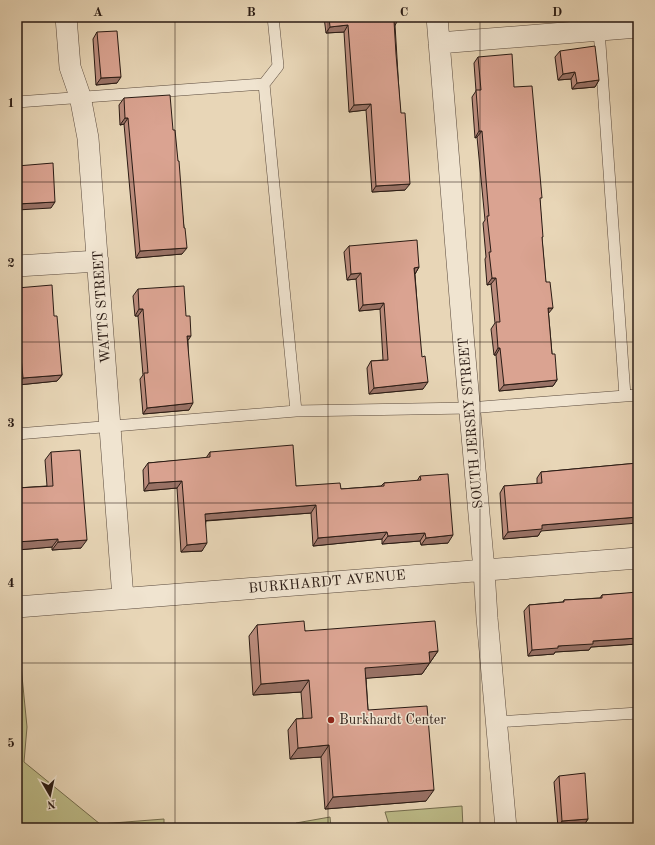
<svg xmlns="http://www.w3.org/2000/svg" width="655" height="845" font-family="'Old Standard TT',serif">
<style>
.green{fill:#bdbc89;stroke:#746c4e}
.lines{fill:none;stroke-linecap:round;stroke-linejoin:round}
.service-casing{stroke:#5a4a3d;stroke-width:12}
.minor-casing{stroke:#5a4a3d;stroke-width:22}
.service{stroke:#f0e4d0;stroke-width:11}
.minor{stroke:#f0e4d0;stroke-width:21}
.wall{fill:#bb8c7d;stroke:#2a1b14}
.shaded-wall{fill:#997266;stroke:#2a1b14}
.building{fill:#daa391;stroke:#2a1b14}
.grid{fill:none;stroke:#2a1b14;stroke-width:1;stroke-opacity:0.55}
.poi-dot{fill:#8f2418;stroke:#f0e4d0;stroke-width:1.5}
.labels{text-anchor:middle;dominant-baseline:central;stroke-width:3;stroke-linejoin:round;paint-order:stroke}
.street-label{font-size:14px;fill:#2a1b14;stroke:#f0e4d0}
.poi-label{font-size:14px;fill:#2a1b14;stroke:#f0e4d0;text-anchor:start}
.neatline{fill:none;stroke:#2a1b14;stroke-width:1.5}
.grid-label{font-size:13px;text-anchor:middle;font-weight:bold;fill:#2a1b14}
</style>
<rect width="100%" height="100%" fill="#e8d6b7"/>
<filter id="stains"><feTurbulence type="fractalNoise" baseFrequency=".005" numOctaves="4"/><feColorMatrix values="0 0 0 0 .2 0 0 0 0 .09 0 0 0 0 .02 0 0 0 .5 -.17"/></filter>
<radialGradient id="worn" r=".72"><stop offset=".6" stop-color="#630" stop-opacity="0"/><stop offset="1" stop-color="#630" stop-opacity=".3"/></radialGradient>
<path class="green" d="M17,666H21L27,727L24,762L100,824L164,819V828H17Z
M462,806L463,828H390L385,812Z
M330,817L331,828H297L296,823Z"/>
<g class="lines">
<defs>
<path id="service" d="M273,17L278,66L264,84L296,411
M599,30L625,396
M17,102L264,84
M17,434L296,411L469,408L638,395
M495,722L638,713"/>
<path id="minor" d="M66,17L70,67L80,96L88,138L123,598
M437,17L464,346L484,570L487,618L506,828
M439,43L638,27
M17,266L98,261
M17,607L638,558"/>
</defs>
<use href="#service" class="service-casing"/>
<use href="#minor" class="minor-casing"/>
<use href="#service" class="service"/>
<use href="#minor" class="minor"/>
</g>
<path class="wall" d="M324,17H398L395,25L405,190L372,192L366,110L349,112L344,32L326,33Z
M97,32L117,83L96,85L93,39Z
M560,51L599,80L595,87L572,89L571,79L558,80L555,57Z
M478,57L514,87L540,201L542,239L552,354L557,380L553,386L499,391L496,355H494L491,329L495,323L491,284L487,285L485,259L486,257L483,223L485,220L477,137L475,138L472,97L476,91L474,63Z
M124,98L173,130L184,228L182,254L136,258L124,124L120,125L119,105Z
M349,246L419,267L415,274L423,389L369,394L367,368L371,361L383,360L380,309L359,311L356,279L347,280L344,252Z
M17,288L54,316L62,375L57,381L18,385L17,370Z
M138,289L188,341L189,410L143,414L140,379L143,375L138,316H135L133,296Z
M51,452L81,548L52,550V547L17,550V488L47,486L45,460Z
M210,452L296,486L341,489L381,486L384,483L417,481L420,476L448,543L421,545L420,541L382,544V539L313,546L311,513L206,521L202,551L181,552L177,488L144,491L143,470L148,463L206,458Z
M638,463L541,531L538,536L503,539L500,493L504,486L537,484V478L541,472Z
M638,589V649H637V644L591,647L589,650L555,652L554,654L528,656L524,611L529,605L563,602L564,600L600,598L602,595L635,593Z
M257,625L305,631L438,651L422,674L366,678L368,710L426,801L325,809L321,757L290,759L288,730L296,719L303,718L301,692L253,695L249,636Z
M559,776L588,819L584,825L558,827L554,782Z"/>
<path class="shaded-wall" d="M398,20L394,27V21Z
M348,25L344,32L326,33L330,27Z
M575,72L571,79L558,80L563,74Z
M121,77L117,83L96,85L101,78Z
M599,80L595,87L572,89L577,83Z
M371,104L366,110L349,112L354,105Z
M125,118H128L124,124L120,125Z
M479,131H482L477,137L475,138Z
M410,184L405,190L372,192L376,186Z
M55,202L51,208L17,210V204Z
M187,248L182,254L136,258L140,251Z
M419,267L415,274L414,268Z
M361,273L356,279L347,280L351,274Z
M492,278H496L491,284L487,285Z
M384,303L380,309L359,311L363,305Z
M548,308H553L548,314Z
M139,309H143L138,316H135Z
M187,336H191L187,342Z
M498,348H500L496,355H494Z
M62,375L57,381L18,385L23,378Z
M557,380L553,386L499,391L504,385Z
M428,382L423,389L369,394L374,388Z
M193,403L189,410L143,414L147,408Z
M182,481L177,488L144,491L149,483Z
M316,505L311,513L200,521L205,514Z
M638,517V523L541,531L538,536L503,539L508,532L542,525Z
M387,532L382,539L313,546L318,538Z
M425,533L420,541L382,544L388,536Z
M453,535L448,543L421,545L426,538Z
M58,539L52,547L17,550V542Z
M87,540L81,548L52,550L58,542Z
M207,543L202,551L181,552L187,545Z
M638,638V643L637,644L591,647L589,650L555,652L554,654L528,656L532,650L593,641Z
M438,651L422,674L357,679L365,668L429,652Z
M309,680L301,692L253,695L261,684Z
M329,745L321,757L290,759L298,748Z
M434,790L426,801L325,809L333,797Z
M588,819L584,825L558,827L562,821Z"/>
<path class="building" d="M329,17H398V20L394,21L396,54L401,113H405L410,184L376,186L371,104L354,105L348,25L330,27Z
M117,31L121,77L101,78L97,32Z
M595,46L599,80L577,83L575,72L563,74L560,51Z
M512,54L514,87L532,86L542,198H540L543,237H542L546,282H550L553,308H548L552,354H555L557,380L504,385L500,348H498L496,322H500L496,278H492L489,252H491L487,216H489L482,131H479L476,90H481L478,57Z
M170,95L173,130H175L178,161H179L184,228H185L187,248L140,251L128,118H125L124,98Z
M53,163L55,202L17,204V166Z
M417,240L419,267L414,268L422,357L425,356L428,382L374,388L371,361L388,360L384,303L363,305L361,273L351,274L349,246Z
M52,285L54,316H57L62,375L23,378L17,315V288Z
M184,286L186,316H190L191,336H187L193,403L147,408L144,373H148L143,309H139L138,289Z
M293,445L296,486L340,483L341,489L384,486V483L421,480L420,476L448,474L453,535L426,538L425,533L388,536L387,532L318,538L316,505L205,514L207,543L187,545L182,481L149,483L148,463L210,457V452Z
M80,450L87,540L58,542V539L17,542V507H18L17,488L53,486L51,452Z
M638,463V517L542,525V529L508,532L504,486L542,483L541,472Z
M638,592V638L593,641V644L558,646V648L532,650L529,605L564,602V600L602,598V595Z
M304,621L305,631L435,621L438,651L429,652L430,663L365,668L368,710L427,706L434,790L333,797L329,745L298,748L296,719L312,718L309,680L261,684L257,625Z
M585,773L588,819L562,821L559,776Z"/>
<path class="grid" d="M175,17V828M328,17V828M480,17V828M17,182H638M17,342H638M17,503H638M17,663H638"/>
<circle class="poi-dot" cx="331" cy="720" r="4"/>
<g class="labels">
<g class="street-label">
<text transform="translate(102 307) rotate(-94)">WATTS STREET</text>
<text transform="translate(471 423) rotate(-95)">SOUTH JERSEY STREET</text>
<text transform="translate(327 582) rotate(-5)">BURKHARDT AVENUE</text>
</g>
<g class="poi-label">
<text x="339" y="720">Burkhardt Center</text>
</g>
</g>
<rect width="655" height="845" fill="none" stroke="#e8d6b7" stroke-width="44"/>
<g transform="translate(50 795) rotate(171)" stroke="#f0e4d0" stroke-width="3" paint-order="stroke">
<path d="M0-3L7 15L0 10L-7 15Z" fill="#2a1b14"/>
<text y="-6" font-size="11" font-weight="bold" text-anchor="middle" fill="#2a1b14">N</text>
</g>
<rect x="22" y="22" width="611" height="801" class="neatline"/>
<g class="grid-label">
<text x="98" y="16">A</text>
<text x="251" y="16">B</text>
<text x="404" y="16">C</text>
<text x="557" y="16">D</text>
<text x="11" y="107">1</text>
<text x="11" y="267">2</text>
<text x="11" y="427">3</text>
<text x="11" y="587">4</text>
<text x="11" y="747">5</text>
</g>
<rect width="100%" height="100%" filter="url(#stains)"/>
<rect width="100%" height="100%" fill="url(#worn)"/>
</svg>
